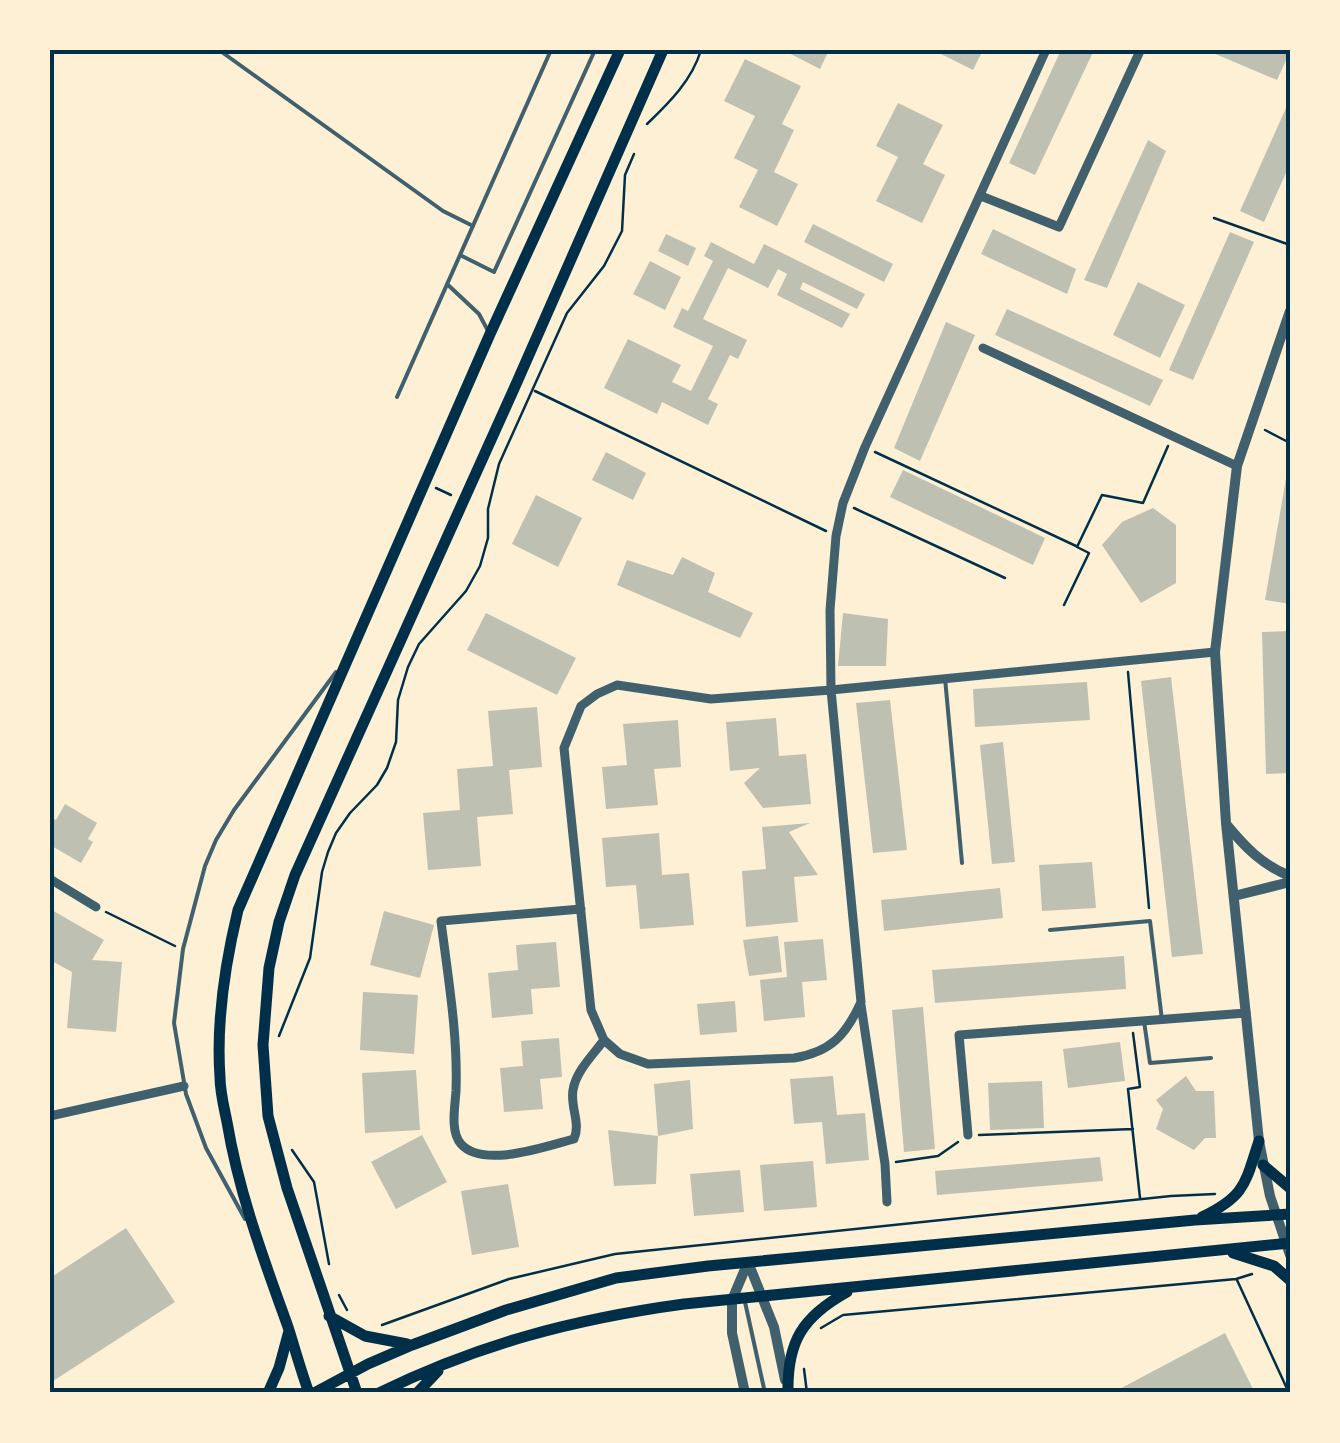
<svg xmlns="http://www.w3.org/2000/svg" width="1340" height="1443" font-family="Mulish,sans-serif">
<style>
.building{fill:#bec0b2}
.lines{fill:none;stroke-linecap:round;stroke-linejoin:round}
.path{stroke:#003049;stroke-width:2.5}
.service{stroke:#3f606c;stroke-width:4}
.minor{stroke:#3f606c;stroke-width:9}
.tertiary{stroke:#3f606c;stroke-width:10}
.secondary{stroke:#003049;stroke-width:11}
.neatline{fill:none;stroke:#003049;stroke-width:4}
</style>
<rect width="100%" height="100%" fill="#fdf0d5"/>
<path class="building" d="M783,50H829L820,69Z
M933,50H983L973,70Z
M1061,50H1094L1035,175L1009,163Z
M1206,50H1280L1289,54L1277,80Z
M745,59L801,86L782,124L794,130L774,172L798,184L777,226L739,207L758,170L734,158L755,116L724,101Z
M1290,99V164L1264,222L1240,211Z
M898,103L943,125L923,164L945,175L922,223L876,201L898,157L876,146Z
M1148,140L1166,151L1107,288L1084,280Z
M813,224L893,264L884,282L804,242Z
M993,229L1076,269L1067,294L981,254Z
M1230,232L1254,242L1193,380L1169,370Z
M666,234L696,248L688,266L658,251Z
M711,242L754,264L764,244L865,294L857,309L803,282L800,289L850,314L842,328L777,295L787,274L778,269L768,288L728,268L703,319L747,340L738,359L730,355L708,399L718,404L708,425L662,402L657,414L604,388L628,339L681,365L672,382L691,391L713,346L673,327L682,308L688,311L713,261L704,256Z
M650,261L681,277L665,310L633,294Z
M1138,282L1185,305L1160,358L1113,335Z
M1007,309L1163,380L1150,406L995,335Z
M946,322L975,335L920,461L894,448Z
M606,452L646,473L633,500L592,480Z
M1288,467H1290V604L1265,600Z
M903,470L1045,538L1033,565L890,497Z
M536,495L582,518L558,567L512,544Z
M1153,508L1176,525V583L1141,603L1102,545L1122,522Z
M682,557L715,573L708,592L753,613L740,638L617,585L627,560L673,575Z
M486,613L576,658L557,695L467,650Z
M843,613L888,619L886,666H838Z
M1290,631V773L1266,774L1262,632Z
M1171,677L1203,954L1172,957L1141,681Z
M1087,682L1090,720L975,727L973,689Z
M890,700L907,850L873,853L856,703Z
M537,707L542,767L509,770L513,814L477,817L481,866L428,870L423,813L460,810L457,769L493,766L488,711Z
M776,718L779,756L806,754L811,804L763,808L744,783L760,768L730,771L726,722Z
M678,720L681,767L654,769L658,805L606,809L602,767L627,765L623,724Z
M1003,742L1015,862L992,864L980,745Z
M65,804L97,823L88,839L93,842L81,863L50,845V816L56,820Z
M810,823L789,832L818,875L794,877L798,922L746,927L742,871L766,869L762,827Z
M659,833L662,875L689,873L694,925L640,929L636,885L606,887L602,838Z
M1092,862L1096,908L1042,911L1039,865Z
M1000,888L1003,918L884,931L881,900Z
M50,909L104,940L92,960L122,962L116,1032L67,1028L72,972L50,960Z
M384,911L434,925L420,978L370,965Z
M778,936L782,972L749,976L743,940Z
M823,939L827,980L802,982L805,1017L764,1021L760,980L787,977L784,942Z
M556,942L560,987L531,989L533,1014L492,1018L488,973L518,970L516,945Z
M1124,956L1126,989L935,1003L932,970Z
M363,992L418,995L414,1054L360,1050Z
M735,1001L737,1032L700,1035L697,1004Z
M923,1007L935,1149L904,1152L892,1010Z
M559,1038L562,1077L540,1079L543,1109L504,1112L500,1068L523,1066L521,1041Z
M1120,1042L1125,1081L1068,1088L1063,1049Z
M416,1070L420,1130L365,1133L362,1073Z
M833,1076L837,1115L865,1113L869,1160L826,1164L822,1122L794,1124L790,1079Z
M1186,1076L1196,1091H1214L1216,1138H1205L1194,1150L1156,1129L1163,1109L1156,1100Z
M690,1080L693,1129L658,1136L656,1184L614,1186L608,1130L658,1136L654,1084Z
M1042,1081L1044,1128L990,1130L988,1083Z
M422,1135L447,1182L396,1209L371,1162Z
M1100,1157L1103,1181L937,1195L935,1171Z
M813,1161L817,1207L764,1211L760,1165Z
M740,1170L744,1212L694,1216L690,1174Z
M508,1184L519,1247L472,1255L461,1191Z
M126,1228L175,1302L50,1383V1278Z
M1225,1333L1255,1393H1112Z"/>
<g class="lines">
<path class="path" d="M647,124C670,102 692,80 701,50
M1214,218L1290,245
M535,391L826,531
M1265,430L1290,443
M875,452L1076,546
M436,488L451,495
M854,508L1005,578
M1064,605L1089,553L1077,547L1102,495L1143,503L1168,446
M1128,672L1149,908
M106,912L175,946
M1133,1033L1140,1087L1128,1089L1140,1198
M279,1036L310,958L322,872L328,852L336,833L350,813L377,785L387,768L396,742L398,700L408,667L419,644L466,591L480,566L488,538V509L499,464L567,313L604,266L622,231L625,175L634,154
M979,1135L1133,1129
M292,1150L314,1182L329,1264
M896,1162L938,1156L958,1142
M1237,1280L1289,1393
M339,1295L347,1310
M382,1325L509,1279L615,1254L1171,1196L1215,1194
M821,1328L843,1315L1236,1279L1252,1274
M804,1369L807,1393"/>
<path class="service" d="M219,50L443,211L473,226
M462,256L494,272L595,50
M447,284L479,314L487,329
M397,397L551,50
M945,678L962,863
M1050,930L1150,921L1162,1020
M1144,1021L1150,1063L1211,1058
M245,1219L206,1148L186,1094L174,1023L183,949L205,866L216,840L234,810L336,672
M745,1302L765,1393"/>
<path class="minor" d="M1046,50L865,447L843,503L836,536L830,610L831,690L861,1002C846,1035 831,1052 794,1058L648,1064L620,1054L604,1040L591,1010L564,748L581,706L597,694L617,685L711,699L831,690L1215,652
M981,196L1059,227L1140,51
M983,348L1237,466
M50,879L96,907
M581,909L441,921C448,978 458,1034 456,1091C455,1107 450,1132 461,1144C483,1169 547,1146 574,1139C581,1123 570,1107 573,1090C576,1071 593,1055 604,1040
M861,1005L885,1164L887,1202
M50,1116L184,1086
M968,1135L959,1035L1246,1013"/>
<path class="tertiary" d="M1290,311L1237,466L1215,652L1226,823L1259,1141L1270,1196L1290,1255
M1226,824C1245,847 1262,865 1290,876
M1234,896L1290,882
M748,1262L774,1327L785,1380
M745,1393L732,1333V1300L748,1262"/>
<path class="secondary" d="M1263,1165L1290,1188
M1202,1217C1246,1196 1245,1183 1259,1141
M1233,1253L1274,1266L1290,1280
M329,1316L365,1336L407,1344
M268,1393L279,1368L289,1331
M309,1393C301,1371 295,1349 288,1327C264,1260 239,1194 227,1122C224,1107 220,1092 220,1077C216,1021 225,964 238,910L490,334L620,50
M314,1393L368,1364L412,1345L506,1310L616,1278L708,1266L1195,1220L1290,1214
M357,1393L287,1188L268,1116L263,1045L269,968L279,922L295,875L517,382L663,50
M379,1393C479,1344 574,1319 684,1304L1290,1243
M417,1393L438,1371
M788,1393C787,1342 802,1317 847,1292"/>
</g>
<rect width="1340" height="1443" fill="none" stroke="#fdf0d5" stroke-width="105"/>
<rect x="52" y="52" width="1236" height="1338" class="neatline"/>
</svg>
